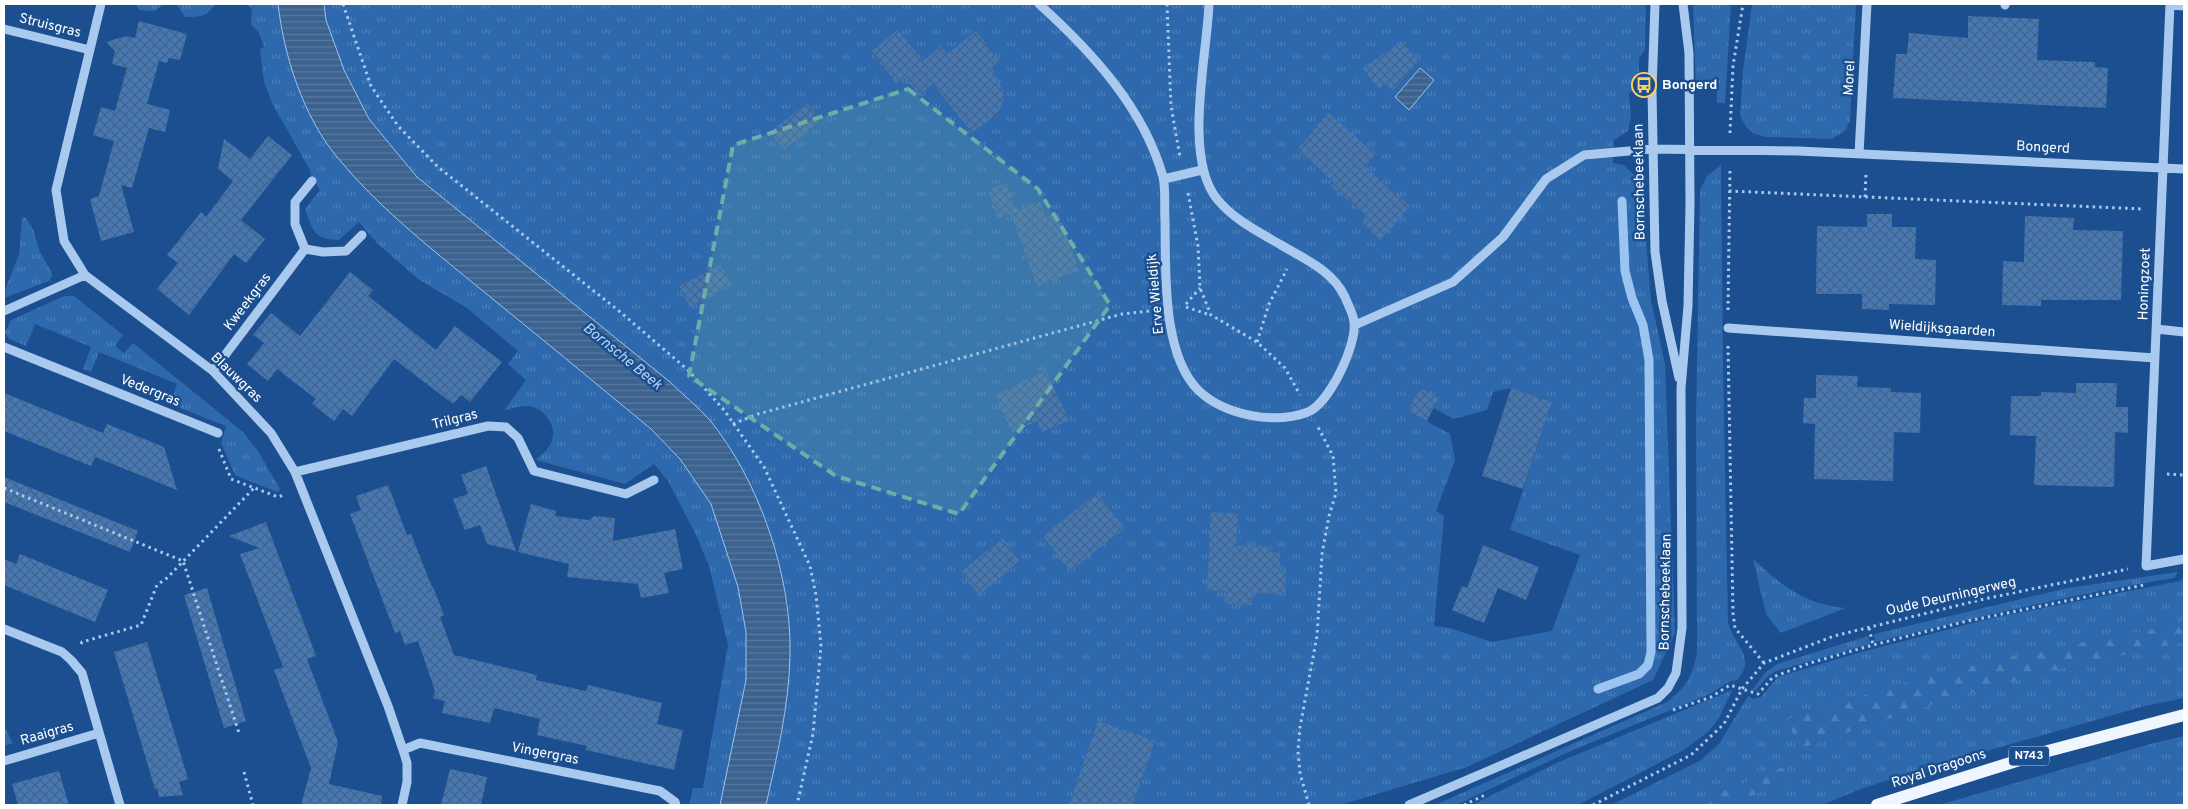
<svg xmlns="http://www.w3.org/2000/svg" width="2188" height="809" font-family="Overpass,sans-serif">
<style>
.grass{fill:url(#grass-tufts);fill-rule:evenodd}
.forest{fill:url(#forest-firs)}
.water{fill:url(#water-rules);stroke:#9cc4f0}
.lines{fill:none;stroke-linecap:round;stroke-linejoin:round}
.stream{stroke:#9cc4f0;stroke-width:9}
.building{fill:url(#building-cross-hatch)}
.path{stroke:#a9c9ee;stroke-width:3;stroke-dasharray:2.5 4;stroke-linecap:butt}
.minor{stroke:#a9c9ee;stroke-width:9}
.major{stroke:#f0f6ff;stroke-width:12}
.marked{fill:#6fada8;fill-opacity:0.2;stroke:#6fada8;stroke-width:4;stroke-dasharray:10 6;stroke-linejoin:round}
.labels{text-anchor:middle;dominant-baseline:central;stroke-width:5;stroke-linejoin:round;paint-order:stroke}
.shield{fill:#1b4f8f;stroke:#bbcadd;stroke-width:1}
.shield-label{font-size:12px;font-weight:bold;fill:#fff}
.street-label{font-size:14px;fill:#fff;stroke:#1b4f8f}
.poi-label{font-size:14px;font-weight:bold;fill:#fff;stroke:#1b4f8f;text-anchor:start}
.water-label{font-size:15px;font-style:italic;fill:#b5d3f5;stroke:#1b4f8f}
</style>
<defs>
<pattern id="grass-tufts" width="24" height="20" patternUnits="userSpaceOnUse" patternTransform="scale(1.25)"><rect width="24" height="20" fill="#2e69ad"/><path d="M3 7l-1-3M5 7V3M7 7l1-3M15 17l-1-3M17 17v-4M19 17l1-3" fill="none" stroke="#4d80b9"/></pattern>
<pattern id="forest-firs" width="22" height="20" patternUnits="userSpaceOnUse" patternTransform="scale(1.25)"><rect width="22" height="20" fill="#2e69ad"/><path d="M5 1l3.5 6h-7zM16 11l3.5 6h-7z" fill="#4d80b9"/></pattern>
<pattern id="water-rules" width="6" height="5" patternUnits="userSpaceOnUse" patternTransform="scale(1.25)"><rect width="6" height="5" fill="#3c6290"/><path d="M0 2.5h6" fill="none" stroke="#597aa1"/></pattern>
<pattern id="building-cross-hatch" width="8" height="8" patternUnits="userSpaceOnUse" patternTransform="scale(1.25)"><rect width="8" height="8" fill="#4478b7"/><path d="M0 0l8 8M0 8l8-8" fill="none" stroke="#486282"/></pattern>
</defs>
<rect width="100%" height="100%" fill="#1b4f8f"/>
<path class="grass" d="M136,4H163L155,11L139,10Z
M172,4H215C207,17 200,17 185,17L177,5Z
M247,4H278C284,56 303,116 337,157C377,206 429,247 478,287C536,334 593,381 651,429L680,459L711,504L738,587L746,632V680L720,805H689L693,788H703L728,645L709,566L696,535L668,481L654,464L625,484L536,460C541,455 548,450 551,443C559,427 544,407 527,406C519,406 511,408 504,411L526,380L508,364L518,351L467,308L418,279L377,243L359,222L339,240C313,239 313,231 305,209L320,190L310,174L311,172L273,105L264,82L260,49L264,47L259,33L251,24L252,10Z
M324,4H1646L1645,50L1639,58V87L1634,88L1629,94L1631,115L1628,131L1614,140L1613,163L1624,165L1639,180L1646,200L1645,227L1651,301L1665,363L1675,633L1653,680L1467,767L1340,805H766L784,722L790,655L788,604L775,549L758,503L708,418L670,382L417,177L369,119L344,70L326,20ZM1420,388L1438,397L1433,408L1454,419L1487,410L1493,392L1511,388L1552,402L1510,530L1580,555L1552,631L1492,642L1450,628L1434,626L1444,516L1436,511L1455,460L1450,434L1408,411Z
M1693,4H1731L1725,103H1717V88L1696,87Z
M1752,4H1856L1850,121L1845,131L1832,139L1767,137L1754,134L1746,127L1740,115L1743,71Z
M1721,165L1723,365L1728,623C1735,646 1757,658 1737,680L1729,682L1710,694L1573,750L1456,805H1435L1667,702C1687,686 1691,679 1697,653L1696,421L1700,190L1707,176Z
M22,217L26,218L33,229L40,252L51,271L52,276L49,281L4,298V293L19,254Z
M64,296H74L123,335L115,346L124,353L133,343L243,432L258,451L280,489L277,492L235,475L221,443L226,426L170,404L177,384L99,352L91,372L83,369L91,347L35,324L26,346L9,339L5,332L11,320Z
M1753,559C1782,586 1806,605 1846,608L1781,633L1766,614Z
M2183,571H2184V698L2141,707L1931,767L1863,788L1822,805H1611L1701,760L1719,744L1748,696L1754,699L1761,697L1778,677L1854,654L1992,618L2180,581L2184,577Z
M2178,572L2174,578C2073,594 1974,618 1875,642L1874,634L2068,588Z
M1868,636L1870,644L1776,671L1768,676L1756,690H1752L1766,672L1777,664Z
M1732,690L1719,718L1709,731L1684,750L1578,805H1472L1559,762Z
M4,726L13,743L4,746Z
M2184,736V805H1939L2150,744Z"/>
<path class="forest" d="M2184,624V642L2054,670L1939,702L1798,749L1788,719C1825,708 1863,695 1901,684C1994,659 2089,640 2184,624Z
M1786,766L1792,780L1727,805H1689Z"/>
<path class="water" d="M278,4H324L326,20L344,70L369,119L417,177L670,382C682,394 697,406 709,419C759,480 792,576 790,655C789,706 777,756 766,805H720L746,680V632L738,587L711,504L680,459L651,429C593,381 536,334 478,287C429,247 377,206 337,157C303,116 284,56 278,4Z
M1420,68L1434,80L1409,110L1395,97Z"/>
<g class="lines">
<path class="stream" d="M1598,689L1639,674L1648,665L1651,652L1649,360L1643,325L1632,298L1625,271L1622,201"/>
</g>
<path class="building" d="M1968,16L2039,19L2037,60L2095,62V67L2108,68L2106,108L1893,98L1896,54H1907L1909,33L1968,38Z
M139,21L187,34L180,60L169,58L167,63L159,61L147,104L170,110L165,132L149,128L132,188L121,185L134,232L101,241L90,199L99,196L114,141L93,135L101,107L115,111L127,68L112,64L115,51L106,42L126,36L135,38Z
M898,30L923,61L941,46L947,54L976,31L1000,62L992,68L1003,91L1004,99L997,114L972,133L933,84L920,95L905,78L897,84L871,51Z
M1403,41L1418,62L1392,91L1386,83L1378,89L1363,68Z
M807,103L821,121L784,150L770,132Z
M1328,113L1377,154L1365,167L1410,206L1381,240L1361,223L1367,216L1331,186L1334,182L1297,150Z
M268,136L292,155L241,220L265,239L246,263L234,254L189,315L157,289L178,263L167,255L201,212L206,217L233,181L218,169L224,139L250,159Z
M1007,183L1017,210L1040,201L1046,217L1058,212L1079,271L1037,286L1011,214L998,218L988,190Z
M1867,214H1892V227H1916L1915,259L1936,260L1935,305L1889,304V310L1862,309V294H1816L1817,226L1867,227Z
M2025,216L2074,218L2073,230L2123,231L2121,300H2041V306L2002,305L2003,261L2024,262Z
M721,265L732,285L690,307L679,286Z
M350,272L373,290L368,296L436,350L455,326L502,362L470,402L461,395L453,404L394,359L352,416L343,409L334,421L312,404L316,399L277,369L268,381L247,364L264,343L253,335L271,313L300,336Z
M1046,371L1069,420L1042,432L1037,421L1012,433L995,395Z
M1816,375L1858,376L1857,387L1891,388V392L1921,393L1920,433L1894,432L1893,481L1814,479L1815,424L1803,423L1804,398H1816Z
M2076,383H2117L2116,407H2128V433L2115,432L2114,487L2034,485L2036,436L2010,435L2011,396H2041V392L2076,393Z
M1420,388L1439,397L1427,421L1408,411Z
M1511,388L1552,402L1523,489L1482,476Z
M4,393L103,433L107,424L164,447L177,490L95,457L91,466L4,431Z
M486,466L516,551L487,544L480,525L465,530L453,499L468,494L461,475Z
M4,477L138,531L130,552L4,502Z
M388,485L407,535L411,534L432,587H433L444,615L440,617L454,655L537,675L536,680L586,691L588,685L662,703L657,724L683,730L674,770L586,750L587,746L537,735L540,719L494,708L490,723L442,713L445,701L433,698L435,691L418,641L405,645L400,631L395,633L350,514L361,510L356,496Z
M1097,493L1125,528L1070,571L1043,536Z
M531,504L556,511L555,516L589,520L594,516L615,518L613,541L675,529L683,569L664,573L669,593L641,598L638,584L567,577L569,564L518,552Z
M1211,512L1238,514L1236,545L1273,547L1272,552L1280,553V571H1286L1285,594L1253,593L1252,605L1225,604L1226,591L1207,590Z
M266,522L316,656L307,659L338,742L329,784L382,796L381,805H301L311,768L274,670L283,667L240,554L259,548L229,536Z
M1003,538L1020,561L979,595L961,572Z
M1483,545L1539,567L1526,600L1498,588L1484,623L1452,610L1462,586L1467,588Z
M20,554L108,590L95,622L4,585V559L16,564Z
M207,588L246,721L224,728L184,595Z
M147,642L188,779L179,782L183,795L159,797L157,788L155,789L114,652Z
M1098,721L1155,741L1132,805H1069Z
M450,769L487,777L481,805H441Z
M59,771L69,805H18L12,784Z"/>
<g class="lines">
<path class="path" d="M343,4L371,86L398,126L438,167L619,311L688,370L724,410L764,467L810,566L816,595L821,646L813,734L797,805
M1167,4L1171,106L1180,157
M1730,133L1733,66L1743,4
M1729,191L2143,209
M1188,193L1198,246L1200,288L1211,315L1257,342L1285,368L1300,395
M1865,197L1866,173
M1186,304L1200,288
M1186,307L1210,315
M1728,310L1730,169
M1257,342L1269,304L1287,269
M1728,346L1733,613L1735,628L1764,663
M733,424L758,414L1122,314L1150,311
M219,449L231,479L278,497L284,495
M2167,474L2184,475
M4,488L183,561L239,733
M1869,628L1873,645
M81,644L82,642L141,625L157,585L167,578L254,488
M1673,710L1711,697L1730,685L1758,694L1773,677L1810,663L1873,645L1963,622L2144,585
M244,772L253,805
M1309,805L1300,773L1298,751L1300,727L1317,636L1322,554L1329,516L1336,493L1333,456L1318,427
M1464,805L1487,794
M1593,805L1691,755L1724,724L1742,689L1764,663L1834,636L1984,599L2128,569"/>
<path class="minor" d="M101,4L56,190L64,241L85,275L213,371L271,433L295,472L388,706L403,750L407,763V782L402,805
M1039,4C1091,51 1144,108 1163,177C1166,190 1164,206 1165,219C1166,268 1161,354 1199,391C1225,415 1274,425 1308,412C1330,402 1357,345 1354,322C1353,313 1348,305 1345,297C1333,271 1305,259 1281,245C1259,232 1234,220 1217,199C1183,157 1207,56 1209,4
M1655,4L1652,90L1655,252L1662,301L1679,378
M2170,4L2146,566L2184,559
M2005,5V4
M2170,5L2184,6
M4,29L90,50
M1859,154L1867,4
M1164,179L1202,170
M305,249L295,224V202L312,181
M305,249L323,252L346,251L362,235
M4,311L85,275
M1355,325L1453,282L1503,237L1546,179L1584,155L1652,149L1798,151L2184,169
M1728,328L2155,358
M2156,329L2184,332
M4,347L218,433
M213,371L305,249
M295,472L488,426L506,427L518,438L534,471L626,494L654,480
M4,629L62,652L71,660L82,673L120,805
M403,750L420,743L660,791L675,802L676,805
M4,761L99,733
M1409,805L1658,698L1668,688L1676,673L1682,628L1681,388L1688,306L1690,204L1689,53L1683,4"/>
<path class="major" d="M1877,805L2048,751L2184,715"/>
</g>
<path class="marked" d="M908,89L1038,189L1110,305L959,514L836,476L689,376L733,145Z"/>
<defs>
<symbol id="bus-ring" viewBox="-11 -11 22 22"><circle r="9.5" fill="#1b4f8f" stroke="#ffd166" stroke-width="1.5"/><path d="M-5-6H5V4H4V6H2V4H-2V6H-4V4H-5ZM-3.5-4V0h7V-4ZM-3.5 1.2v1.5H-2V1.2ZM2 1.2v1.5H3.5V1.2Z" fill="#ffd166"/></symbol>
</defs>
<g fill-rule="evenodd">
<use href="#bus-ring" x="1630" y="71" width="28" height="28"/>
</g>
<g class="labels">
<rect class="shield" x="2009" y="746.5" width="40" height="19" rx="4"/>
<g class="shield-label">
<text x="2029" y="756">N743</text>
</g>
<g class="street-label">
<text transform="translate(50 26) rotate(14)">Struisgras</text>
<text transform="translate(1850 78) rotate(-87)">Morel</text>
<text transform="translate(2043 148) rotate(3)">Bongerd</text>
<text transform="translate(1640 182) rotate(-91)">Bornschebeeklaan</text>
<text transform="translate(2145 284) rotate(-88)">Honingzoet</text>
<text transform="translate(1156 294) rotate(-95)">Erve Wieldijk</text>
<text transform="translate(248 302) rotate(-53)">Kweekgras</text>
<text transform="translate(1942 329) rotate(4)">Wieldijksgaarden</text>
<text transform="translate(236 378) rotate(44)">Blauwgras</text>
<text transform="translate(150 391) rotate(22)">Vedergras</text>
<text transform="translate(455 420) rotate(-14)">Trilgras</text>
<text transform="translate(1666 592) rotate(-89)">Bornschebeeklaan</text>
<text transform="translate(1951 597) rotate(-13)">Oude Deurningerweg</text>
<text transform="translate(47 734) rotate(-16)">Raaigras</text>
<text transform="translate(545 754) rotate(11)">Vingergras</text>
<text transform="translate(1939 769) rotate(-18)">Royal Dragoons</text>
</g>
<g class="poi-label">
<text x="1662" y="85">Bongerd</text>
</g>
<g class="water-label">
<text transform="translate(622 357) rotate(39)">Bornsche Beek</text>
</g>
</g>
<rect width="2188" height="809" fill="none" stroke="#ffffff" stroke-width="10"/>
</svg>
